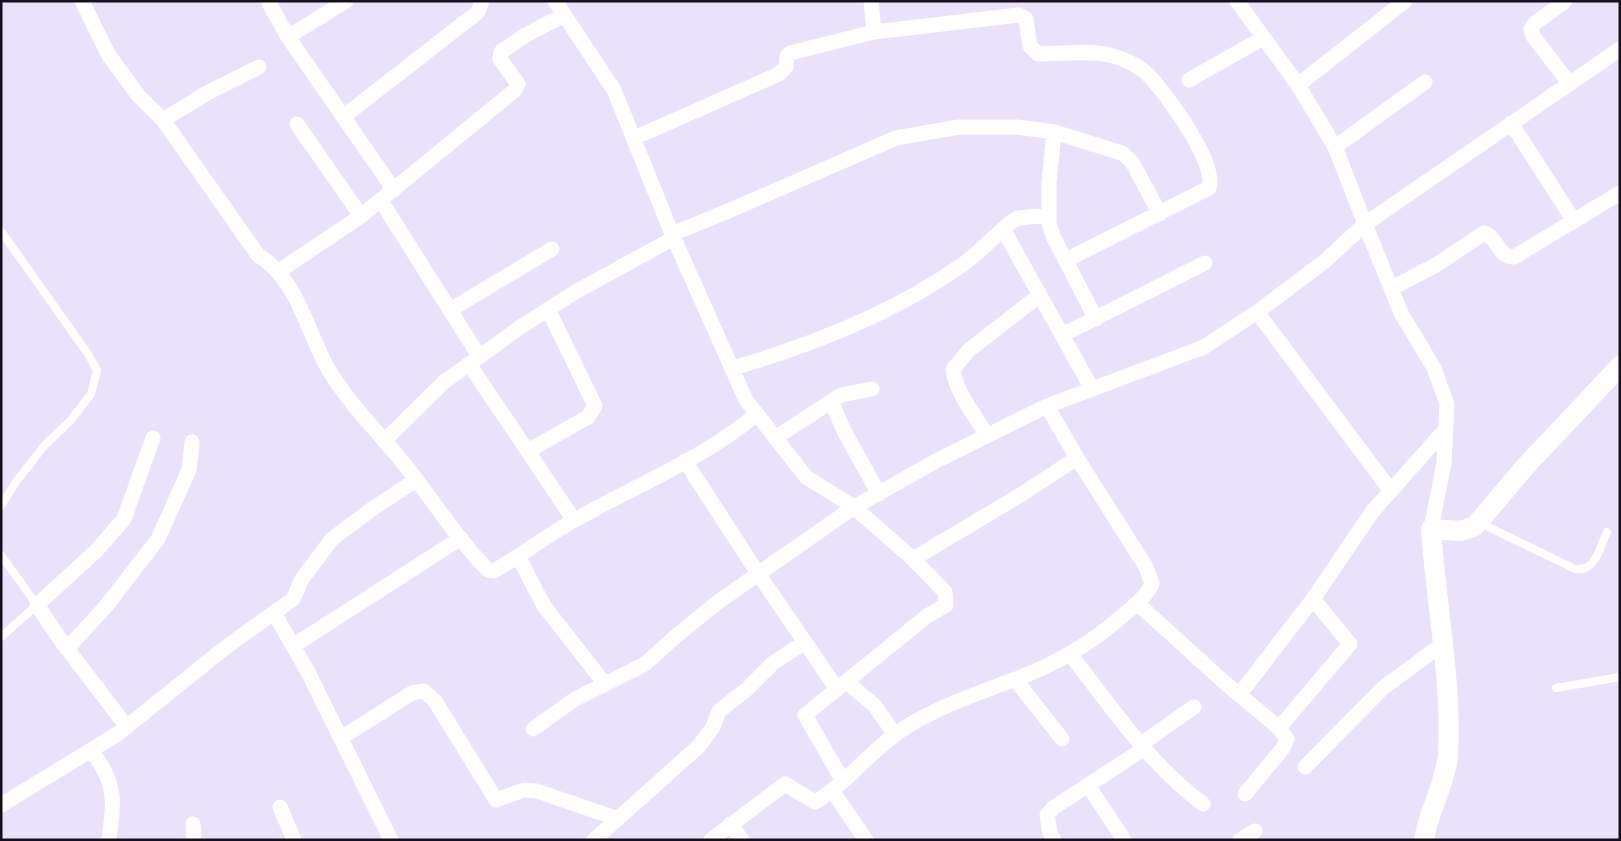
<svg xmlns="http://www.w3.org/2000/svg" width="1621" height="841" font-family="'IBM Plex Sans',sans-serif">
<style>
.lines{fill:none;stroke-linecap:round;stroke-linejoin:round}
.service{stroke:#fff;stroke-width:8}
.minor{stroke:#fff;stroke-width:15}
.tertiary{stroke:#fff;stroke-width:20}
</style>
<rect width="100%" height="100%" fill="#eae1fa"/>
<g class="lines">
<path class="service" d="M1,231L88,354L97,370L91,394L71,420L44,446L16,482L1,506
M1480,523L1575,569C1596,572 1600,547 1607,532
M1,555L37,605L1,637
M1556,688L1620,677"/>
<path class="minor" d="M82,1L108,54L138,95L163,120L258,255C297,279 306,328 327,367C348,403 379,433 405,465C433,500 457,539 488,570L494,571C522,555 547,535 575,520C636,485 703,459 757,414
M268,1L288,37L394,190
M555,1L614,90L672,234L746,400L806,477L854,507L938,460L1047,406L1204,347L1257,312L1325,261L1365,224L1401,313L1434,368L1447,404L1444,463L1431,529
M1237,1L1298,85L1405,1
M1564,2L1535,23L1531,29L1533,36L1569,83
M874,32L1019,15L1026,19L1030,46L1038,54C1057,54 1093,50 1110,55C1122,58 1138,65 1147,74C1165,91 1218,164 1209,188L1066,260
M288,37L346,1
M1189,80L1263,38
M1298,85L1335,147L1365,224L1620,49
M343,117L478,12L482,1
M163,120L207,93L259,67
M1511,123L1574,221
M297,124L361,216L515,90L518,84L500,59L501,52L524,36L564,15
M1054,132L1049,182V224L1054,238L1096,319
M634,138L779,74L786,67L787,56L790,53L874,32L871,1
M1335,147L1425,82
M381,201L479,356
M1003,229L1092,389
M672,234L726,212L896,138L959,127H1017L1054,132L1122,153L1132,162L1160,214
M279,271L361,216
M1392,288L1436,265L1484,233C1497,236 1498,258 1514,257L1620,193
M450,310L552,249
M1257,312L1391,491
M1062,335L1205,263
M469,364L574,520
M733,368C812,345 894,313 962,265C979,253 995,236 1011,222L1018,218L1048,215
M831,401L845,433L879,494
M987,436C976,416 955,392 953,369L969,350L1040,295
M775,438L841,395L872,389
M384,441L444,382L522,326L577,291L674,238
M528,451L588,417L595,406L548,309
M518,556L544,606L605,684
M913,559L1022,494L1077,458
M1137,603L1224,682L1279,728L1287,739L1283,748L1245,794
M274,613L308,672L391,840
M293,646L461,538
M67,649L107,605L158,539L189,470L192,442
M1070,654C1111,706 1149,764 1203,804
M1015,679L1062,739
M847,682L875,706L895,735
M837,689L805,715L843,781
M1239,695L1313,599L1372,512L1444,431
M127,727L62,642L37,605L96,551L124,519L153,438
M1279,728L1350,644L1313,599
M533,729L575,699L645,664L676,636L718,602L854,507L913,559L945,592L946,605L927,616L837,689L759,575L685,461
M341,738L412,693L424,691L435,701L496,800L524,790L537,791L618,819
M1141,744L1194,707
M91,750C117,785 114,798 109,840
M1305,767L1383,688L1444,643
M1088,785L1124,840
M833,792L866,840
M1,805L119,733L226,647L293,599L302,579L332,539L372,509L416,480
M280,807L294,840
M193,824L194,840
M730,824L742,840
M594,840L699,746L713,727L719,711L746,690L773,663L805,642
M711,840L785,784L815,802C849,782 872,748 906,727C940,706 976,694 1013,680C1052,666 1090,644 1121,617C1133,607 1145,598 1152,584L1146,567L1077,458L1047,406
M1054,840L1050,833L1047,815L1053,808L1145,748
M1240,840L1255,831"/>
<path class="tertiary" d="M1424,840C1428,812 1446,782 1448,755C1452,679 1436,605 1431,529L1461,531L1475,526L1524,468L1620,366"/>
</g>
<rect width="1621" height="841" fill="none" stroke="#16101e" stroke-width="5"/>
</svg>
